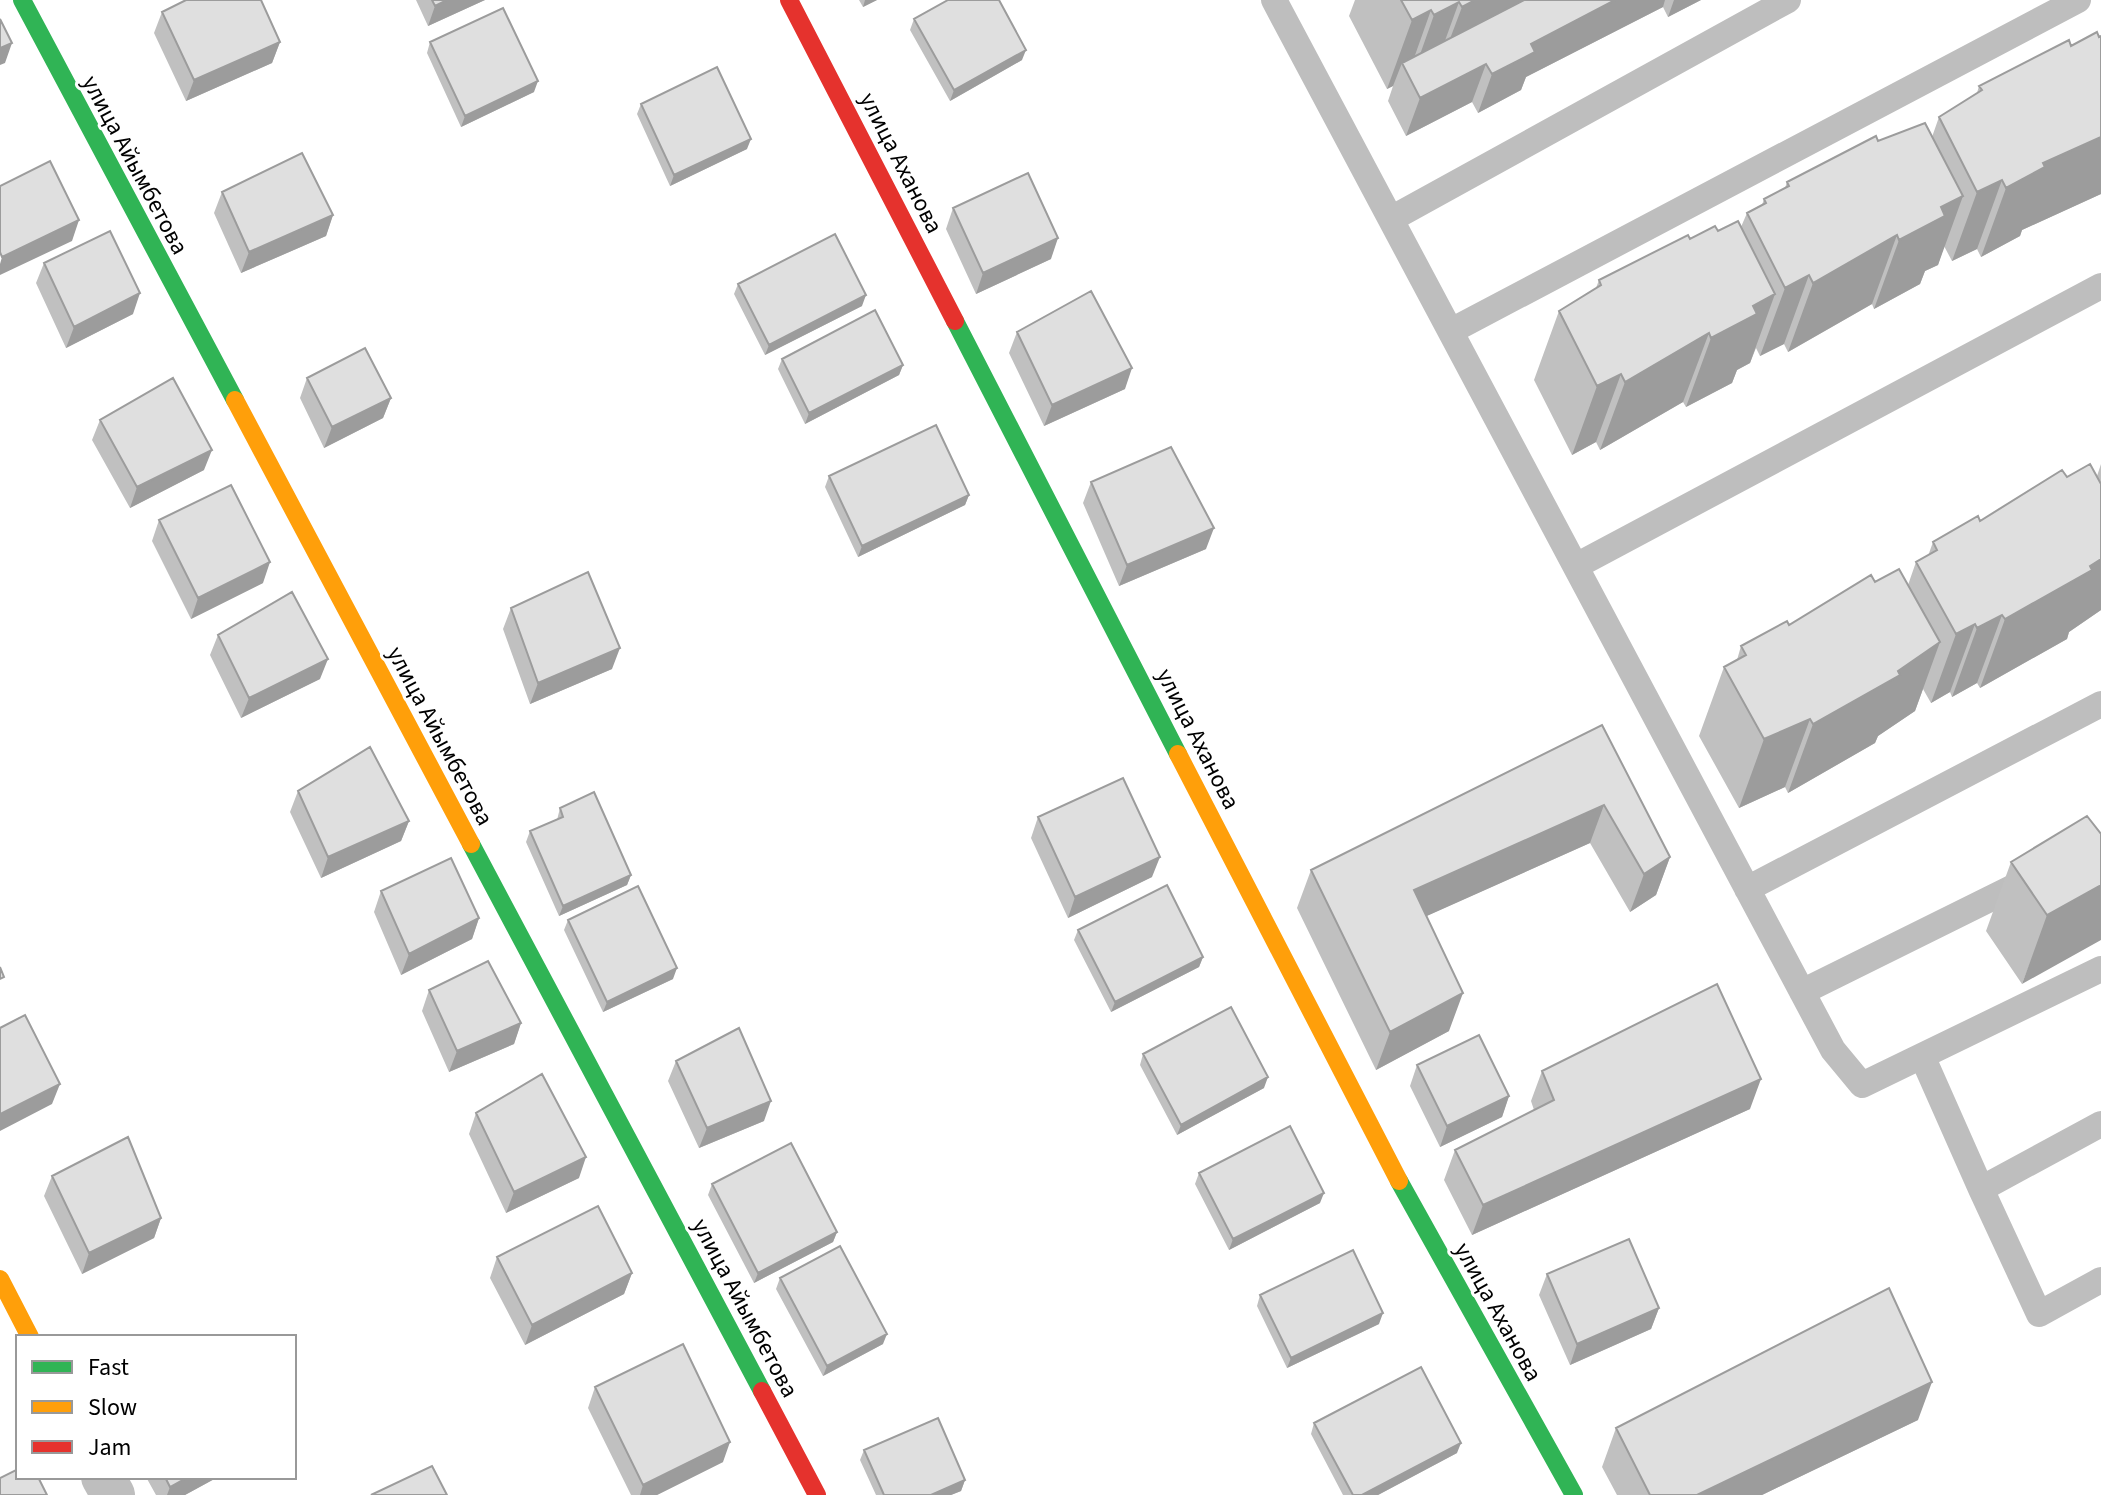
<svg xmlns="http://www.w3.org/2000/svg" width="2101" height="1495" font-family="'Source Sans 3',sans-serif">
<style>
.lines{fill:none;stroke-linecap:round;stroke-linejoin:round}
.lane{stroke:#bebebe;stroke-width:26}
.street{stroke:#bebebe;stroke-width:44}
.fast{stroke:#30b455;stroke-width:18}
.slow{stroke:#ff9f0a;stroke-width:18}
.jam{stroke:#e5322d;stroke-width:18}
.wall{fill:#c0c0c0}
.shaded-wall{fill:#9c9c9c}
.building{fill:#dfdfdf;stroke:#9c9c9c;stroke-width:2}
.labels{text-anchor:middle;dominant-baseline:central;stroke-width:6;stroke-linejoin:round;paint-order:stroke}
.street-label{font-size:24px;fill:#000;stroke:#fff}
</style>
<rect width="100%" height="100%" fill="#fff"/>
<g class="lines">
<path class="lane" d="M1274,0L1833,1050L1862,1085L2101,969
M1391,219L1788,0
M1451,331L2078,0
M1576,566L2101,286
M1747,889L2101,704
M1802,992L2028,880
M1923,1058L1981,1189L2101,1124
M1981,1189L2039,1314L2101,1280"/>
<path class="street" d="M103,1477L113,1495"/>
<path class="fast" d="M22,0L235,400
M955,321L1178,754
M471,844L762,1391
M1399,1181L1574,1495"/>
<path class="slow" d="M235,400L471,844
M1178,754L1399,1181
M0,1279L30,1337"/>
<path class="jam" d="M789,0L955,321
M762,1391L817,1495"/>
</g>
<path class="wall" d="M416,0H485L428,26Z
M859,0H877L863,7Z
M1355,0H1701L1668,17L1663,7L1526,77L1521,90L1478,113L1472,102L1406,136L1388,101L1393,86L1387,89L1349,16Z
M162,12L280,42L272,63L186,101L154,33Z
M914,19L1022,60L950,101L910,30Z
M2101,36V194L2022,230L2020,236L1981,257L1977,249L1952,261L1944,246L1938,265L1925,271L1920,284L1874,309L1872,304L1788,352L1784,344L1760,356L1756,348L1750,363L1737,370L1732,383L1686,407L1683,402L1600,450L1596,442L1572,455L1534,380L1559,311L1596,288L1599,280L1690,239L1718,231L1741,227L1747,213L1762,205L1764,199L1785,188L1787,182L1878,141L1932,137L1939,117L1977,93L1979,86L2071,46Z
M430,42L534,92L461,127L427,53Z
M641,104L747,149L670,186L637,114Z
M222,192L333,215L326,236L241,273L214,213Z
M953,208L1051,259L976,294L946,229Z
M44,263L133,314L66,348L36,283Z
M738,284L862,306L765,355L734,294Z
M1017,332L1125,389L1044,426L1009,353Z
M782,359L903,365L899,375L805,424L778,369Z
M307,378L391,398L383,418L324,448L300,398Z
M100,420L204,470L130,508L92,440Z
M2101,464V610L2069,632L2067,639L1980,688L1977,683L1952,697L1950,692L1931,703L1923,689L1915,711L1878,736L1875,743L1788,793L1785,787L1739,808L1699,736L1724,667L1737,660L1741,646L1789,625L1875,582L1908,585L1916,562L1928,556L1933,542L1980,521L2067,477L2097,476Z
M829,476L969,495L965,505L858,557L825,487Z
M1091,482L1206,549L1119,586L1083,503Z
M159,520L263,583L191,619L152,541Z
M511,608L612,669L530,704L503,629Z
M218,635L320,679L241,718L210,655Z
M1602,725L1670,857L1656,895L1630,912L1590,843L1426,916L1449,1031L1376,1070L1297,908L1311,870Z
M298,791L409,821L401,841L321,878L290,812Z
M560,808L631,875L627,885L559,916L526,842L530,831L557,820Z
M2087,816L2022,984L1986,931L2011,862Z
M1038,817L1152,877L1068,918L1031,838Z
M381,891L479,918L472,939L401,975L374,912Z
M568,920L673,979L603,1012L564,930Z
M1078,930L1203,957L1199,967L1111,1012L1074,940Z
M429,990L521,1023L514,1044L449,1072L422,1011Z
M1143,1054L1264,1088L1177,1135L1140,1065Z
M676,1061L764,1121L699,1148L668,1081Z
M1417,1065L1509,1096L1502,1117L1440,1147L1410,1086Z
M1542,1071L1750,1109L1472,1235L1444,1180L1455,1150L1534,1110L1531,1101Z
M476,1113L579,1178L506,1213L469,1134Z
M1199,1173L1320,1203L1229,1250L1195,1184Z
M52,1176L161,1218L154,1238L82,1274L44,1196Z
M712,1184L837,1232L833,1242L754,1283L708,1195Z
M497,1257L632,1273L624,1294L525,1345L490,1278Z
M1547,1274L1659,1308L1651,1329L1570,1365L1539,1295Z
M780,1278L883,1344L823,1376L776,1289Z
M1260,1295L1379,1324L1287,1368L1257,1306Z
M595,1387L723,1462L657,1495H631L588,1408Z
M1918,1420L1762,1495H1617L1602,1467L1616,1428Z
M1314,1423L1457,1453L1378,1495H1343L1311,1434Z
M864,1450L965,1480L961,1491L951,1495H876L860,1460Z
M146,1477H218L185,1495H156Z"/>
<path class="shaded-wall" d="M447,0H485L428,26L435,6Z
M865,0H877L863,7Z
M1475,0H1564L1436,76L1462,7Z
M1615,0H1665L1663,7L1526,77L1521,90L1478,113L1492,74L1531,44Z
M1674,0H1701L1668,17Z
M1459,2L1434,71L1411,80L1434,15Z
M1431,10L1408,75L1402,63L1393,86L1387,89L1412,20Z
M280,42L272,63L186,101L194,80Z
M12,43L5,63L0,65V48Z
M1026,50L1022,60L950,101L954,90Z
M1486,64L1472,102L1406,136L1420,98Z
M538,81L534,92L461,127L465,116Z
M2101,137V194L2022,230L2020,236L1981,257L2006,188L2043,163Z
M751,139L747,149L670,186L674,175Z
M2002,180L1977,249L1952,261L1977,192Z
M1963,196L1938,265L1925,271L1920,284L1874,309L1899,240L1941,207Z
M333,215L326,236L241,273L249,252Z
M79,220L72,241L0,275V264L2,257Z
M1897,235L1872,304L1788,352L1813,283Z
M1058,238L1051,259L976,294L983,273Z
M1809,275L1784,344L1760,356L1785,288Z
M140,293L133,314L66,348L74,327Z
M1775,294L1750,363L1737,370L1732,383L1686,407L1711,338L1753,306Z
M866,295L862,306L765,355L769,345Z
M1709,333L1683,402L1600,450L1625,382Z
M903,365L899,375L805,424L809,413Z
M1132,368L1125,389L1044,426L1052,405Z
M1621,374L1596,442L1572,455L1597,386Z
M391,398L383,418L324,448L332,427Z
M212,450L204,470L130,508L137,487Z
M969,495L965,505L858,557L862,546Z
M1214,528L1206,549L1119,586L1127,565Z
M2101,559V610L2069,632L2067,639L1980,688L2005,619Z
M270,562L263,583L191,619L198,598Z
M2002,615L1977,683L1952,697L1977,628Z
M1975,624L1950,692L1931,703L1956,634Z
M1940,642L1915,711L1878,736L1875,743L1788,793L1813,724L1898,671Z
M620,648L612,669L530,704L538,683Z
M328,659L320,679L241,718L249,698Z
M1810,719L1785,787L1739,808L1764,739Z
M1604,805L1590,843L1400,928L1414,890Z
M409,821L401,841L321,878L328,857Z
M1160,857L1152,877L1068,918L1075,897Z
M1670,857L1656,895L1630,912L1644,874Z
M631,875L627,885L559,916L563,906Z
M2101,885V940L2022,984L2047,915Z
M479,918L472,939L401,975L409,954Z
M1203,957L1199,967L1111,1012L1115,1002Z
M677,968L673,979L603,1012L607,1002Z
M1463,993L1449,1031L1376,1070L1390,1032Z
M521,1023L514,1044L449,1072L457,1051Z
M1268,1077L1264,1088L1177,1135L1181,1125Z
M1761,1079L1750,1109L1472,1235L1483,1205Z
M60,1084L52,1104L0,1131V1114Z
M1509,1096L1502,1117L1440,1147L1447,1126Z
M771,1101L764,1121L699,1148L707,1128Z
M586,1157L579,1178L506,1213L514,1192Z
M1324,1193L1320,1203L1229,1250L1233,1239Z
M161,1218L154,1238L82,1274L89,1253Z
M837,1232L833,1242L754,1283L758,1273Z
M632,1273L624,1294L525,1345L532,1325Z
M1659,1308L1651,1329L1570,1365L1577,1344Z
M1383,1313L1379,1324L1287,1368L1291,1358Z
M887,1334L883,1344L823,1376L827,1366Z
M1932,1382L1918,1420L1762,1495H1697Z
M730,1442L723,1462L657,1495H640L643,1485Z
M1461,1443L1457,1453L1378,1495H1362Z
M188,1477H218L185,1495H167L170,1487Z
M965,1480L961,1491L951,1495H931Z"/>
<path class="building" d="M186,0H261L280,42L194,80L162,12Z
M432,0H447L435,6Z
M948,0H999L1026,50L954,90L914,19Z
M1401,0H1475L1462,7L1459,2L1434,15L1431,10L1412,20Z
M1524,0H1615L1531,44L1535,52L1492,74L1486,64L1420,98L1402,63Z
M503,8L538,81L465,116L430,42Z
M0,19L12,43L0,48Z
M2097,32L2099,37L2101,36V137L2043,163L2045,167L2006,188L2002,180L1977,192L1939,117L1982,90L1979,86L2069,40L2071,46Z
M717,67L751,139L674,175L641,104Z
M1925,123L1963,196L1941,207L1945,216L1899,240L1897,235L1813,283L1809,275L1785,288L1747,213L1766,203L1764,199L1789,186L1787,182L1876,136L1878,141Z
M302,153L333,215L249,252L222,192Z
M50,161L79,220L2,257L0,252V186Z
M1028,173L1058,238L983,273L953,208Z
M1738,221L1775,294L1753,306L1757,314L1711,338L1709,333L1625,382L1621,374L1597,386L1559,311L1601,285L1599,280L1688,235L1690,239L1715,226L1718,231Z
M110,231L140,293L74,327L44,263Z
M835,234L866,295L769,345L738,284Z
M1091,291L1132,368L1052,405L1017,332Z
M875,310L903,365L809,413L782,359Z
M365,348L391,398L332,427L307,378Z
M173,378L212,450L137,487L100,420Z
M936,425L969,495L862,546L829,476Z
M1171,447L1214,528L1127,565L1091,482Z
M2090,464L2101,484V559L2090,566L2092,570L2005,619L2002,615L1977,628L1975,624L1956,634L1916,562L1937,550L1933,542L1978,516L1980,521L2062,470L2067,477Z
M231,485L270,562L198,598L159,520Z
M1899,569L1940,642L1898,671L1900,675L1813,724L1810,719L1764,739L1724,667L1746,655L1741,646L1787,621L1789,625L1871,575L1875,582Z
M588,572L620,648L538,683L511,608Z
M292,592L328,659L249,698L218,635Z
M1602,725L1670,857L1644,874L1604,805L1414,890L1463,993L1390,1032L1311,870Z
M370,747L409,821L328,857L298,791Z
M1123,778L1160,857L1075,897L1038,817Z
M594,792L631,875L563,906L530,831L563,817L560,808Z
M2087,816L2101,834V885L2047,915L2011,862Z
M451,858L479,918L409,954L381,891Z
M1167,885L1203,957L1115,1002L1078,930Z
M638,886L677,968L607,1002L568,920Z
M488,961L521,1023L457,1051L429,990Z
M0,967L4,977L0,979Z
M1717,984L1761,1079L1483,1205L1455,1150L1554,1100L1542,1071Z
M1231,1007L1268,1077L1181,1125L1143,1054Z
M25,1015L60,1084L0,1114V1028Z
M739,1028L771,1101L707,1128L676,1061Z
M1479,1035L1509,1096L1447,1126L1417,1065Z
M542,1074L586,1157L514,1192L476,1113Z
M1290,1126L1324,1193L1233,1239L1199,1173Z
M128,1137L161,1218L89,1253L52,1176Z
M791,1143L837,1232L758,1273L712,1184Z
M598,1206L632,1273L532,1325L497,1257Z
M1629,1239L1659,1308L1577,1344L1547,1274Z
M840,1246L887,1334L827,1366L780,1278Z
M1353,1250L1383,1313L1291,1358L1260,1295Z
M1889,1288L1932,1382L1697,1495H1650L1616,1428Z
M683,1344L730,1442L643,1485L595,1387Z
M1421,1367L1461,1443L1362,1495H1353L1314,1423Z
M938,1418L965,1480L931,1495H884L864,1450Z
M432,1466L447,1495H371Z
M18,1469V1477H38L47,1495H0V1478Z
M165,1477H188L170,1487Z"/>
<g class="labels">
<g class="street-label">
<text transform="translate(901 163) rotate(63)">улица Аханова</text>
<text transform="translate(135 165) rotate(62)">улица Айымбетова</text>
<text transform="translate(440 736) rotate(62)">улица Айымбетова</text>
<text transform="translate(1198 739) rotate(63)">улица Аханова</text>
<text transform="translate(745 1308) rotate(62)">улица Айымбетова</text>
<text transform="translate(1498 1312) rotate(61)">улица Аханова</text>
</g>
</g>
<rect x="16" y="1335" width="280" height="144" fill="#ffffff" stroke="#999999" stroke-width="2"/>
<rect x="32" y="1361" width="40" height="12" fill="#30b455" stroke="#999999" stroke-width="2"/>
<text x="88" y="1375" font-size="24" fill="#000000">Fast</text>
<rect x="32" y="1401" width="40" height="12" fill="#ff9f0a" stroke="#999999" stroke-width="2"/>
<text x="88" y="1415" font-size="24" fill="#000000">Slow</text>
<rect x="32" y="1441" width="40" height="12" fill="#e5322d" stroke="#999999" stroke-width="2"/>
<text x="88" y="1455" font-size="24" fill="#000000">Jam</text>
</svg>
